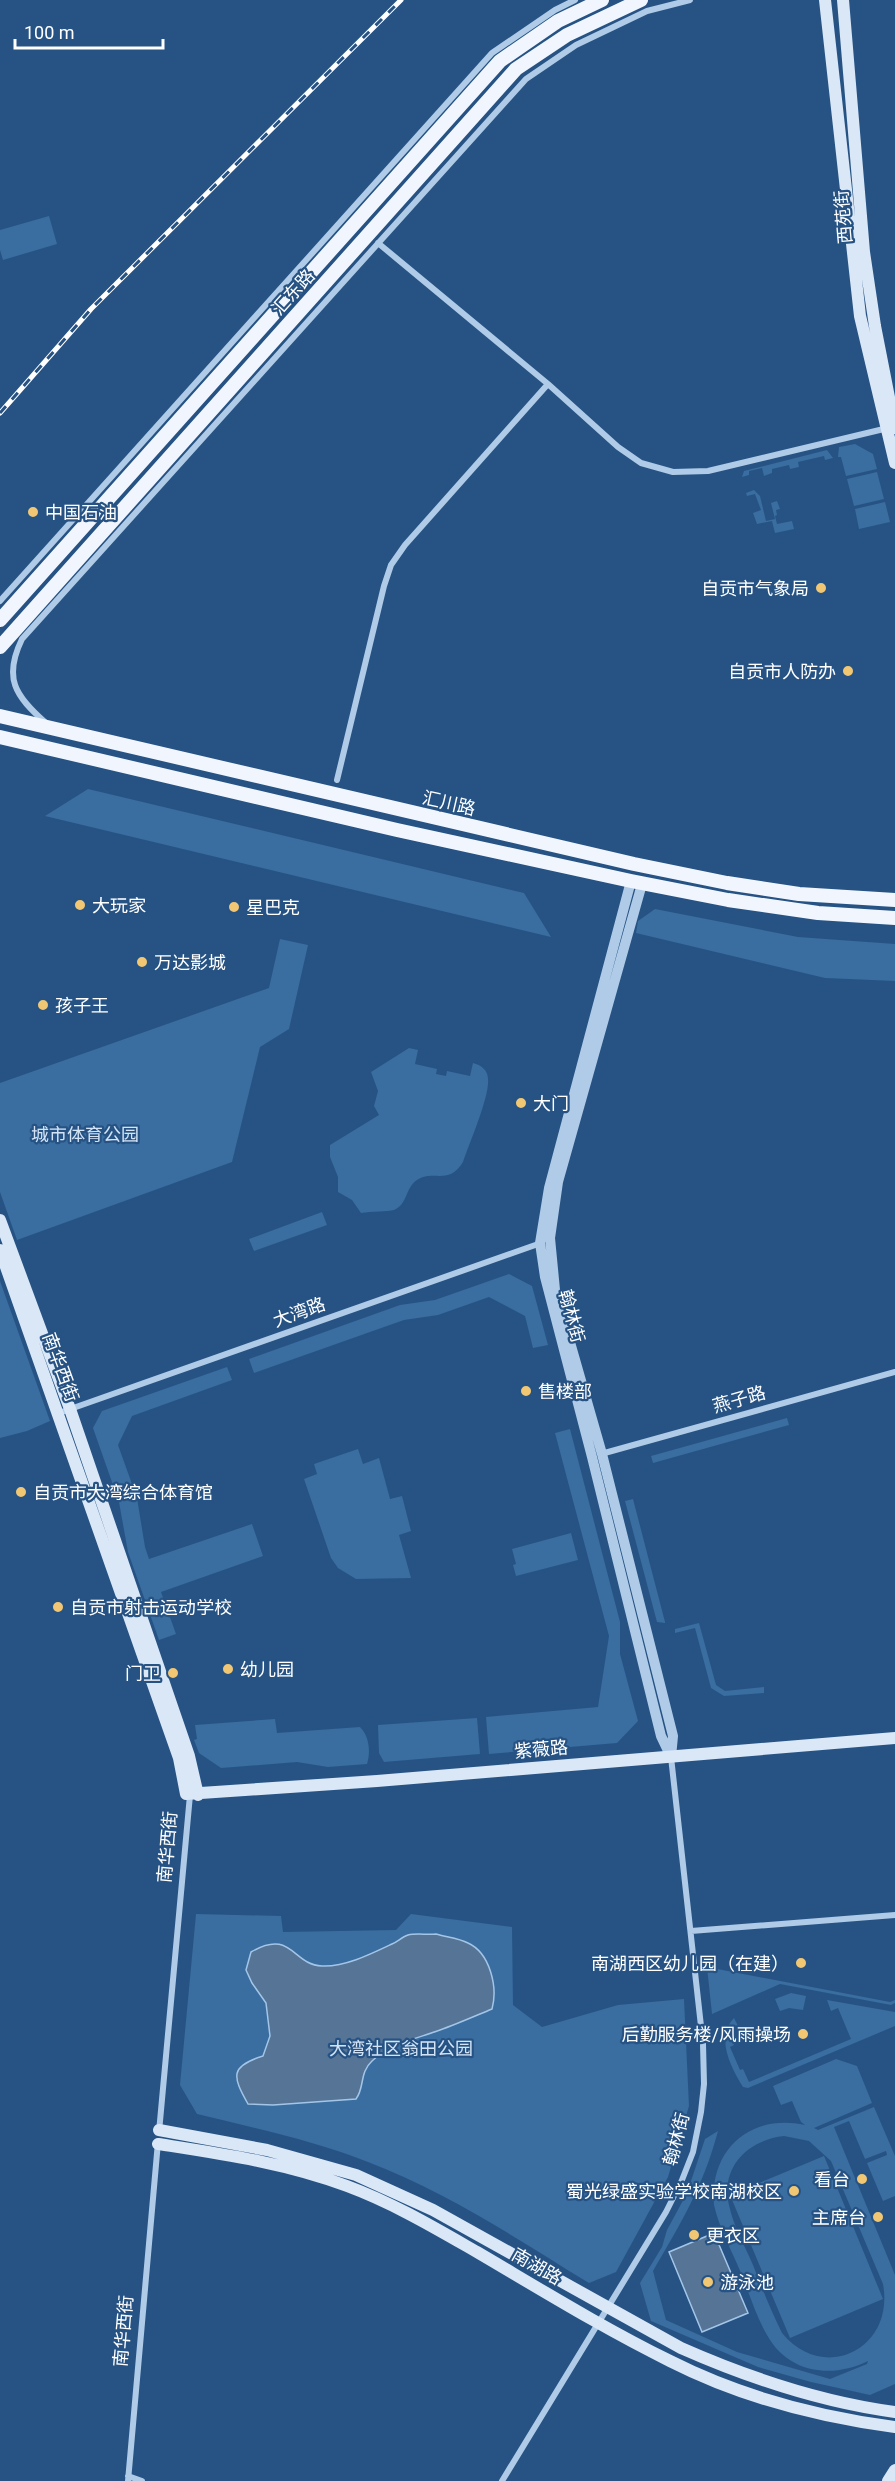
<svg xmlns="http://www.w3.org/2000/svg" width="895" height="2481" font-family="Roboto,'Noto Sans SC',sans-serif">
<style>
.green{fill:#3a6da0;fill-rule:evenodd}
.water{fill:#557496;stroke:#a3c6e8;stroke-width:1.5}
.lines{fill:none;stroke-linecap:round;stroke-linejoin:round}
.minor{stroke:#afcbe7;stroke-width:6}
.tertiary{stroke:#afcbe7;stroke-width:10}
.secondary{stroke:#d9e7f7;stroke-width:12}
.primary{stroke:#f1f6fe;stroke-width:14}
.rail-casing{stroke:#fff;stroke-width:5}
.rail{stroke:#265384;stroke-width:3;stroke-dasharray:9;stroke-linecap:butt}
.poi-dot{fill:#f1c774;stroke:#265384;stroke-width:2}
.labels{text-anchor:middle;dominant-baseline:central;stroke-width:4.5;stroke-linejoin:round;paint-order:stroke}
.street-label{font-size:18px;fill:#fff;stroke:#265384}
.poi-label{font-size:18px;fill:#fff;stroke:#265384;text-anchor:start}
.park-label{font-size:18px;fill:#d3e4f6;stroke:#265384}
</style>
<rect width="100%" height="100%" fill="#265384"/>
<path class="green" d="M49,216L57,244L3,260L0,250V230Z
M855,444L873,454L877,469L846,476L841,457H838L839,447Z
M827,450L833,458L825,460L824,456L798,462L799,467L790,469L789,465L772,469V473L764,476L762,468L749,471V475L742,477L744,471Z
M877,472L884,499L854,506L847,479Z
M754,490L760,496L766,521L775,519L771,503L777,501L780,509L776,510L777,515L775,516L777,524L792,521L794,529L775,533L772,521L757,524L753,513L761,510L755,494L747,496L746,493Z
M885,502L890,522L859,529L855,509Z
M88,789L524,893L551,937L45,816Z
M655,909L798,937L895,944V981L825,978L636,933L638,921Z
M280,939L308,945L289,1029L260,1047L232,1162L17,1240L0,1192V1083L269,988Z
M409,1048L418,1050L415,1064L437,1069L436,1074L446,1076L447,1071L470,1076L473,1063C481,1065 488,1070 488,1079C490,1096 469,1144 463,1162C448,1186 434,1169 417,1180C405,1188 408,1204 394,1210C388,1212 371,1211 361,1213L352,1200L338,1192V1177L330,1157V1145L379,1115L374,1106L378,1091L371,1072Z
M322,1212L327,1225L254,1251L249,1239Z
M509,1274L532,1286L548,1345L533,1348L525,1316L489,1297L438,1315L404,1320L254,1373L249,1359L400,1305L435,1300Z
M0,1281L50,1421L27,1431L0,1438Z
M227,1367L232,1380L132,1416L118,1445L137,1498L145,1547L149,1559L252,1524L263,1556L161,1592L176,1634L159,1640L128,1552L119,1502L93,1428L102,1411Z
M787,1418L789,1425L653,1463L651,1456Z
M570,1429L620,1622V1654L638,1721L617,1743L489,1754L486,1717L598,1707L609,1636L555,1433Z
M358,1449L363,1464L379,1458L390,1499L402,1496L411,1531L399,1535L411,1578L356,1579L338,1568L331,1558L304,1479L317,1474L314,1464Z
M633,1499L665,1622V1623L657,1622L625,1501Z
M571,1533L578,1560L516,1576L513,1565L516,1564L512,1549Z
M699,1623L716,1685L725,1691L764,1687V1693L724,1696L711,1688L695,1628L675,1633V1629Z
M477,1718L480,1754L384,1762L379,1753L378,1725Z
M275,1719L277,1733L360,1727C369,1736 371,1751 367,1764L328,1767L297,1762L221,1768L199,1753L194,1740L197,1739L195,1725Z
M196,1914L281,1916L283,1932L396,1930L411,1914L512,1927L513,2005L542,2027L618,2005L684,1999L689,2106L668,2177L616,2272L589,2283C517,2239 447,2192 368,2162C313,2140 254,2128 197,2114L180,2085Z
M707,1967L890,2002L895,2000V2003L891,2005L780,1984L712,2014Z
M791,1993L806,1996L803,2010L789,2008L780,2011L775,1999Z
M827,2000L895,2012V2026L748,2088L743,2087C731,2068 715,2037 734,2018L739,2028L734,2030L735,2035L731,2037L734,2045L730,2047L740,2070L743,2069L749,2082L851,2039L838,2008L831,2011Z
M836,2059L857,2066L872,2103L814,2128L818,2130L874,2107L895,2156V2196L883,2201L867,2163L887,2155L886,2151L865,2159L849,2121L834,2127L895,2275V2384L870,2395L811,2382L758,2367L651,2321L640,2283L662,2247L667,2230L687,2193L705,2139L718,2131C703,2187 682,2221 653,2271L666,2320L737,2352L830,2379L867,2364L868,2361C834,2378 792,2374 770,2340C757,2320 750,2295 741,2273C732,2251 719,2228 714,2205C709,2149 751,2113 805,2125L801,2122L792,2101L781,2105L773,2086ZM784,2136L809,2141L831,2161L883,2284C895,2349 824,2384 782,2333C771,2311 762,2288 753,2265C745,2246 733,2225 729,2205C720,2167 748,2140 784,2136Z
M824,2156L883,2299L790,2338L730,2195Z"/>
<path class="water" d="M436,1934C446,1937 459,1938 468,1943C490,1953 498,1987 492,2009C475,2016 457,2024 440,2030C416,2039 391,2043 372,2061C359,2073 365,2087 356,2099L273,2105L248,2104C232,2076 230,2066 263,2056L270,2036L266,2003L252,1983L246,1970L251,1952C292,1928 292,1965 322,1966C345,1967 371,1954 392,1944C397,1942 402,1937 408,1935C416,1933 427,1935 436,1934Z
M714,2233L748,2313L702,2332L669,2252Z"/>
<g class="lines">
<path class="minor" d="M378,243L548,384L618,447L641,463L673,472L708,471L888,428
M0,601L492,53L555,10L575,0
M46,723C15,696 3,678 22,639L526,79L576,45L647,11L690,0
M337,780L384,586L391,565L405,545L548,384
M59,1413L541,1243
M601,1454L895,1372
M691,1931L895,1915
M159,2132L190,1795
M128,2476L142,2481
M128,2481L158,2142
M502,2481L666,2212L682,2180L693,2152L701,2112L704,2084L703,2044L671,1757"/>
<path class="tertiary" d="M631,881L549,1188L540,1243L545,1277L592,1457L661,1736L671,1757
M642,884L558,1182L550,1238L555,1290L602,1454L673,1736L671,1757"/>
<path class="secondary" d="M825,0L860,316L895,463
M843,0L864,252L875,326L895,428
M0,1220L70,1409L189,1756L198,1795
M0,1250L179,1758L186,1794L377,1781L895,1738
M159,2130L267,2150L356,2175L433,2210L681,2348C749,2378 820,2402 895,2412
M158,2144C222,2154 286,2163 347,2186C393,2203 435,2228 477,2252C540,2289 603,2328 670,2361C739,2396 819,2417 895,2427
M888,2481L895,2470"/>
<path class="primary" d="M0,620L500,61L558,21L602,0
M0,647L516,69L567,35L641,0
M0,716L634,864L727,883L799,894L895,900
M0,737L397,830L631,881L728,900L818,913L895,918"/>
<defs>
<path id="rail" d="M0,413L91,309L401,0"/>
</defs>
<use href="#rail" class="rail-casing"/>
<use href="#rail" class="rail"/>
</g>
<g class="poi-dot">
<circle cx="33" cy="512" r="6"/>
<circle cx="821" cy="588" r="6"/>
<circle cx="848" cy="671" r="6"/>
<circle cx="80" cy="905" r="6"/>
<circle cx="234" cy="907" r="6"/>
<circle cx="142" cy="962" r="6"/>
<circle cx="43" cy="1005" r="6"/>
<circle cx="521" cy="1103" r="6"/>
<circle cx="526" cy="1391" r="6"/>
<circle cx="21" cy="1492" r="6"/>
<circle cx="58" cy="1607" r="6"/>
<circle cx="228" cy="1669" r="6"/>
<circle cx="173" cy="1673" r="6"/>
<circle cx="801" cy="1963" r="6"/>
<circle cx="803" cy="2034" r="6"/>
<circle cx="862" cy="2179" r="6"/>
<circle cx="794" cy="2191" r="6"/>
<circle cx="878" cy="2217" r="6"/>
<circle cx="694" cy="2235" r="6"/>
<circle cx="708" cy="2282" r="6"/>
</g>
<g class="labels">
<g class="street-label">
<text transform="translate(843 217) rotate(-95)">西苑街</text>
<text transform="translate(293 292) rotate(-48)">汇东路</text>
<text transform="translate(449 803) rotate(13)">汇川路</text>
<text transform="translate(299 1312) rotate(-20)">大湾路</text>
<text transform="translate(572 1316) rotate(75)">翰林街</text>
<text transform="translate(61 1367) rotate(70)">南华西街</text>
<text transform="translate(739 1399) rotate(-16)">燕子路</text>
<text transform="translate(541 1749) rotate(-5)">紫薇路</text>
<text transform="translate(167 1847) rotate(-85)">南华西街</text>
<text transform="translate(676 2139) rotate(-75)">翰林街</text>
<text transform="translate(537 2266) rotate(30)">南湖路</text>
<text transform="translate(123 2331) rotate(-85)">南华西街</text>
</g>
<g class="poi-label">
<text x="45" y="512">中国石油</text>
<text x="809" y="588" text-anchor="end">自贡市气象局</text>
<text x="836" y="671" text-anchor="end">自贡市人防办</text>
<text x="92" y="905">大玩家</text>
<text x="246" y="907">星巴克</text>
<text x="154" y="962">万达影城</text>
<text x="55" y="1005">孩子王</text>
<text x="533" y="1103">大门</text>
<text x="538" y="1391">售楼部</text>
<text x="33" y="1492">自贡市大湾综合体育馆</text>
<text x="70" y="1607">自贡市射击运动学校</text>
<text x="240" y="1669">幼儿园</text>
<text x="161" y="1673" text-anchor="end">门卫</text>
<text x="789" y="1963" text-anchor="end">南湖西区幼儿园（在建）</text>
<text x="791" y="2034" text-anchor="end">后勤服务楼/风雨操场</text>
<text x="850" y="2179" text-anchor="end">看台</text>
<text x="782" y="2191" text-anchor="end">蜀光绿盛实验学校南湖校区</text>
<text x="866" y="2217" text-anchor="end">主席台</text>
<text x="706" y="2235">更衣区</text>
<text x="720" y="2282">游泳池</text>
</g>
<g class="park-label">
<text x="85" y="1134">城市体育公园</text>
<text x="401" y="2048">大湾社区翁田公园</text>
</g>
</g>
<path d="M15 39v9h148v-9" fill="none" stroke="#ffffff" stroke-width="3"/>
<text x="24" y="39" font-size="18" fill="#ffffff" stroke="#265384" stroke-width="4.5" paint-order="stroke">100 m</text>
</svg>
